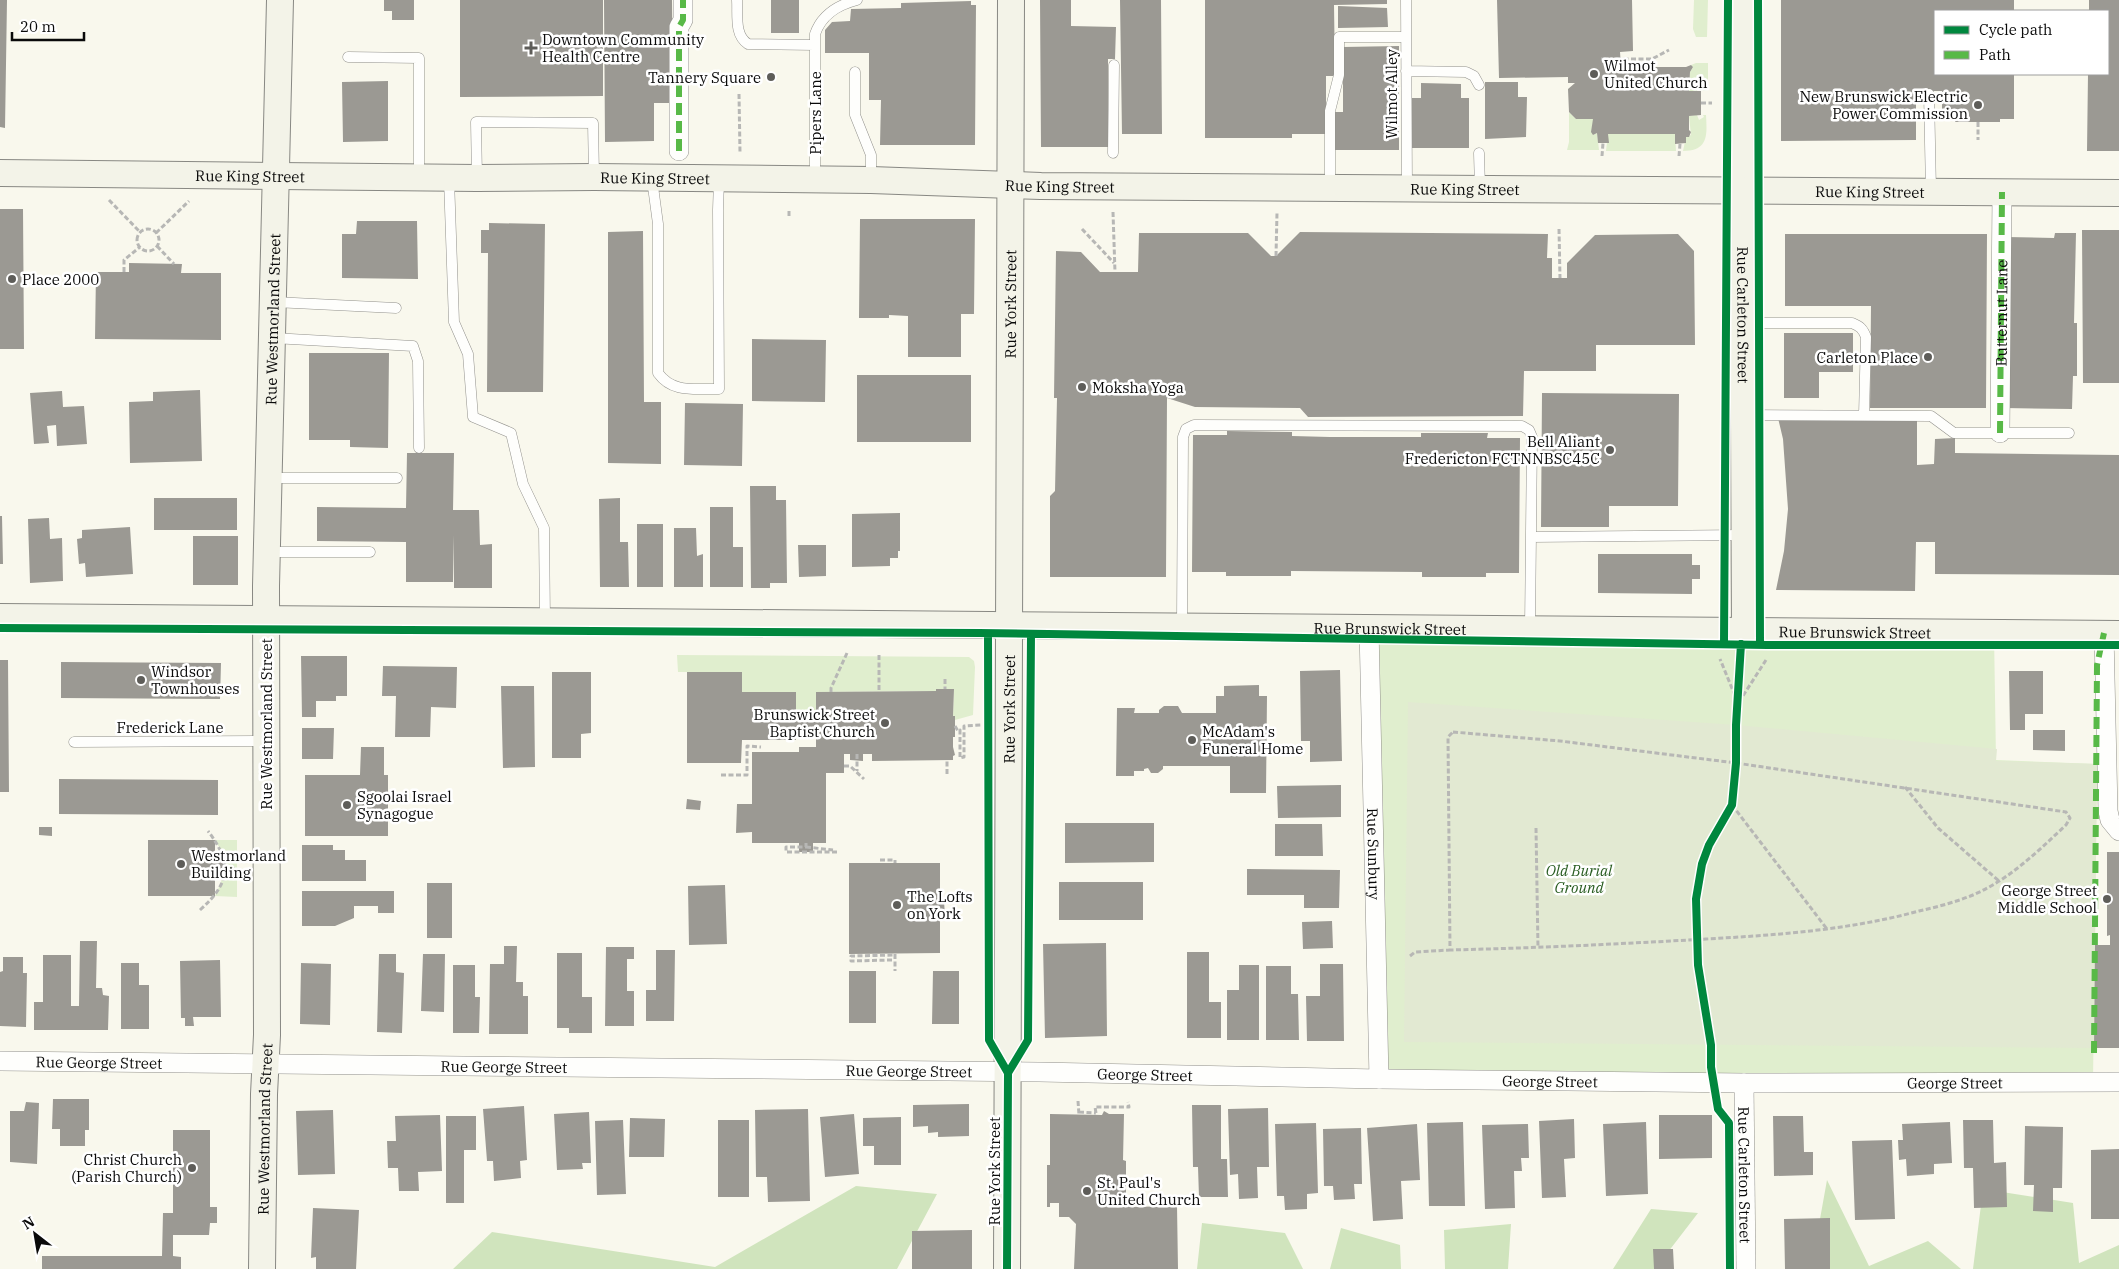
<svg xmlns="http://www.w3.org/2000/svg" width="2119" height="1269" font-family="'IBM Plex Serif',serif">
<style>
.green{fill:#e0eece}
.forest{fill:#d0e4bd}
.cemetery{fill:#e2e9d2}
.building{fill:#9b9993}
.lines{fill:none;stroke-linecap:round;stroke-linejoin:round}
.lane-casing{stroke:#92918c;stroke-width:11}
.street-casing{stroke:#92918c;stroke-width:20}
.secondary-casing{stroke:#888883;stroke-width:28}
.path{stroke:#b7b7b5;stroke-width:3;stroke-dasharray:5 2.5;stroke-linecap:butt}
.lane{stroke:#fefefc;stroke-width:10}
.street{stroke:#fefefc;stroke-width:19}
.secondary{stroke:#f3f3e8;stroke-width:26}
.quiet{stroke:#58b947;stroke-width:6;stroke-dasharray:12 6;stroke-linecap:butt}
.cycleway-casing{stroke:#fff;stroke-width:11}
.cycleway{stroke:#00873e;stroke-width:8}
.poi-dot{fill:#5e5d59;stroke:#fff;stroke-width:2}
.labels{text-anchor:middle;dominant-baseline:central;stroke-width:5;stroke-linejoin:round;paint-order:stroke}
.poi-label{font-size:15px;fill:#0a0a0a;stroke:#fff;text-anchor:start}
.street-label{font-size:15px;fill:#0a0a0a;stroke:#fff}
.park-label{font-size:15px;font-style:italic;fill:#285c20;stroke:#fff}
</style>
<rect width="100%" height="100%" fill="#f9f8ed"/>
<path class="green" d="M1694,0H1708L1707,37H1696L1693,29Z
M1696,63H1708V90L1703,91L1701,86L1696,88L1697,91H1689L1690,72L1693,67L1691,65Z
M1569,112L1576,119H1593V135L1597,133L1599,150H1567L1569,142Z
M1697,115L1699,120L1704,117L1703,115H1706C1707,134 1709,151 1683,151L1686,137L1691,135L1689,116Z
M1608,134H1675L1676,151H1606Z
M1369,628L1994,633L1996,760L2097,764L2093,1082L1379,1079Z
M677,655L969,657L974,661L975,667L973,715L955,720L953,716L954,690L936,689V691L816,692V712L796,713V692H742V672H678Z
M215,840H237V897L215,896C225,875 229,862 215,840Z"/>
<path class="forest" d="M1827,1180L1869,1266L1928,1241L1961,1269H1811Z
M856,1186L937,1194L897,1269H453L492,1232L715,1267Z
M1983,1189L2073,1203L2079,1263L2119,1245V1269H1973Z
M1651,1209L1698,1213L1655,1269H1613Z
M1202,1223L1285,1233L1303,1269H1197Z
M1511,1224L1508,1269H1445L1444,1230Z
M1341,1228L1400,1245L1401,1269H1330Z"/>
<path class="cemetery" d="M1408,702L1736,725L1997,749L1996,761L2097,764L2094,1048L1404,1042Z"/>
<path class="building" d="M0,0H7L5,128L0,127Z
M384,0H414V20H392V11H384Z
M460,0H603V96L460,97Z
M604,0H672L673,103H654V141L605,142Z
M771,0H799V33H771Z
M1040,0H1071V26L1116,27L1115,59H1108V147H1041Z
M1120,0H1161L1162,134H1122Z
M1205,0H1387V4L1334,5L1335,76H1326V134H1292V138H1205Z
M1497,0H1632L1633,51L1620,52L1621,67H1686L1691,65L1693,67L1690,72L1689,91H1701V115L1689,116V130L1691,132L1689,137H1686V143L1675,144V134H1608L1609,143H1598L1597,133L1593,135L1591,132L1593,119H1576L1569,112L1568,89L1575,83H1568V77L1499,78Z
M1781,0H2014V11H1935V74H2014V119H2000V122H1955V120H1942V91H1916V140L1781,141Z
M2089,0H2119V151H2087L2088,74H2108V11H2089Z
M971,1V5H976L975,145H880L881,100H869V53H825V30L832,22L850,21L851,9L901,8V3Z
M1338,6L1387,8L1388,27L1338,28Z
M1399,46V150H1335L1334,112H1343V47Z
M388,81V141L343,142L342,82Z
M1485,82H1518V97H1527L1526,137L1485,139Z
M1421,83L1461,84V98H1469V148H1411V98H1421Z
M0,209H23L24,349H0Z
M860,219H975L974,314H961V357H908V316L889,315V318H859Z
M357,221H417L418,279L342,278V234H356Z
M489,223L545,224L543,392H487L488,253H481V230H489Z
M2082,230H2119V383H2083Z
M643,231L644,402H661V464L608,463V232Z
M1300,232L1548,234L1547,258H1552V278H1567V263L1595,235L1678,234L1694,251L1695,345H1596V371H1524L1523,416L1308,417L1300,408L1195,407L1167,398L1166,577H1050V496L1055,491L1057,398H1054L1056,251L1081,252L1100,272H1138L1139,233H1248L1271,256H1276Z
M2055,233H2076L2074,323H2077V376H2073L2072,409L2004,408L2006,237L2054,238Z
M1785,234H1987L1986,408H1870L1871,306H1785Z
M129,263L182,264L181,273H221V340L95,339L96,272H129Z
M1784,333H1853V372H1819V398H1784Z
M752,339L826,340L825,402L752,401Z
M309,353H389L388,448L350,447V440H309Z
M857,375H971V442H857Z
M200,390L202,461L130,463L129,402L153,401V392Z
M62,391L63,407L84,406L87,444L57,446L56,425L47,426L49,443L34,444L30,393Z
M1542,393L1679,394L1678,506H1609V527H1541Z
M685,403L743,404L742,466L684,465Z
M1778,418L1917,419V465L1934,464L1935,439L1955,438V453L2119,455V575L1935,574V542H1916L1915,591L1776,590L1784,551L1788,509L1783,439Z
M1227,431L1292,432V436L1330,437H1421V433H1488L1487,438H1520L1519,573H1486V577H1422V572L1291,571V576H1226V572H1192L1193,435H1227Z
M407,453H454L453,510H479L480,545L492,544V588H454V535L453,582H406V542L317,541V507L406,508Z
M750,486H776V500H786L787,583H770V588H751Z
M154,498H237V530H154Z
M620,498V542H628L629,587H600L599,499Z
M710,507H733V547H743V587H710Z
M900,513V551H898V558H890V566L852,567V514Z
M0,516H2L3,564H0Z
M49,518L50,539L62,538L63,581L30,583L28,519Z
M637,524H663V587H637Z
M130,527L133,574L86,577L85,563L79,564L77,539L82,538V530Z
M674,528H696L697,556L703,554V587H674Z
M193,536H238V585H193Z
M798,545H826V576L799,577Z
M1598,554H1692V565H1700V579H1692V594L1598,593Z
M301,656H347V696H336V701H316V717H302Z
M0,660H8L9,792H0Z
M61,662L221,663L220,699L61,698Z
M383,666L457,667L456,708L431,707L430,737H395L396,696H382Z
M1340,670L1342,761L1310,762V741H1301L1300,671Z
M2009,671H2043V714H2025V730H2010Z
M552,672H591V733L581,734V758H552Z
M687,672H742V692H796V713L816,712V692L936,691V689H954L953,716H955V737H953V747L955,755L953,756V760L872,761V754H863V761L850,760V754H844V773H826V843H813V852H799V843H752V832L736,833L737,804H752V752H799V747H816V727H796V740H742L741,763H687Z
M1259,685V696H1267L1266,793H1230V766H1163V769L1158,773H1151L1148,768L1144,769V771H1134V776H1116L1117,708H1135L1134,713H1159V710L1164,706H1178L1182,713H1216V696H1224V686Z
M501,686H534L535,767L503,768Z
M302,728H334L333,759H302Z
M2033,730H2065V751L2033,750Z
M361,747H384V775H388V836H305V775H360Z
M59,779L218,780V815L59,814Z
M1341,785V817L1278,818L1277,786Z
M687,799L701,801L700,810L686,809Z
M1065,823H1154V862L1065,863Z
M1275,824H1322L1323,856H1275Z
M39,827H52V836L39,835Z
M148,840H215V860H223L224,877L215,878V896H148Z
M302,845H333V850H345V860H366V881H302Z
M2107,852H2119V1048H2094L2095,945H2110V935L2107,936Z
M849,863H940V901H944L945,916H940V953L849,954Z
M1247,869L1340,870L1339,908H1304V895H1247Z
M1059,882H1143V920H1059Z
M427,883H452V938H427Z
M725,885L727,944L689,945L688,886Z
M302,891H394V913H378V906H354V918L335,926H302Z
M1332,921L1333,948L1303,949L1302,922Z
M80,941H97L96,988H102L103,995L109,996L108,1030H34V1002H43V955H71V1006H79Z
M1106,943L1107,1036L1045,1038L1043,944Z
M504,946H517L516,982H523V996H528V1034H489L490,964H504Z
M606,947H634V959H627V991H634V1026H605Z
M656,950H675L674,1021H646V990H656Z
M1187,952H1209V1002H1221V1038H1187Z
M557,953H582V997H592V1033H569V1028H557Z
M379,954H396V972L404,973L402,1033L377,1032Z
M423,954H445L444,1012L421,1011Z
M3,957H23V973H27L26,1027L0,1026V972L3,971Z
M220,960L221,1017H193L194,1026H185V1018H181L180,961Z
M121,963H139V985H149V1029H121Z
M301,963L331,964L330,1025L300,1024Z
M1320,964H1343L1344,1041H1307L1306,996H1320Z
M453,965H475V997H480L479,1033H453Z
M1239,965H1259V1040H1227V990H1239Z
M1266,966H1291V994H1298L1299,1040H1266Z
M849,971H876V1023H849Z
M933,971H959V1024H932Z
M53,1099H89V1130H85V1146H60V1129H52Z
M26,1102L39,1103L37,1164L10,1162V1111H24Z
M969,1104V1136L938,1137V1132L928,1133V1126L913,1127V1105Z
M1192,1105H1221V1159H1227L1228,1197H1199L1198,1167H1193Z
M524,1106L527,1160L520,1161L521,1178L494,1181L493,1161H487L483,1109Z
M1268,1108L1269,1167H1257L1258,1198L1239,1199L1238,1174L1230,1175L1228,1109Z
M808,1109L810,1201L768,1202L767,1177H756L755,1110Z
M333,1110L335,1174L298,1175L296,1111Z
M1104,1111L1109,1114H1124L1123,1160L1126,1161V1200H1131L1130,1207L1177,1206L1178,1269H1074L1076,1224L1069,1217H1059V1203H1050V1207H1047V1165H1050V1114L1102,1115Z
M589,1112L591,1163H582L583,1169L557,1170L554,1114Z
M854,1114L859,1174L825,1177L820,1117Z
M440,1115L442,1171L418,1172L419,1191H399L398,1168H388L387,1141H396L395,1116Z
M1659,1115H1712V1158L1659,1159Z
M446,1116H476V1150H464V1203H446Z
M1773,1116H1803L1804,1152H1813V1175L1774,1176Z
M901,1117V1165H874V1146H863V1118Z
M630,1118L665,1119L664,1157H629Z
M1574,1119L1575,1158L1564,1159L1566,1197L1542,1198L1539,1121Z
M623,1120L626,1194L597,1195L595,1121Z
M718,1120H749V1197H718Z
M1963,1120H1993L1994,1163L2006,1162L2007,1207L1974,1208L1973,1168H1964Z
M1463,1122L1465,1206H1429L1427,1123Z
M1646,1122L1648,1194L1606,1196L1603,1124Z
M1950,1122L1952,1163L1934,1164V1174L1907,1176L1906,1159L1899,1160L1898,1140H1903L1902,1124Z
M1316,1123L1318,1193L1307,1194V1209L1285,1210L1284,1196H1277L1275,1124Z
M1417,1124L1420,1180L1401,1181L1403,1219L1373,1221L1367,1128Z
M1528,1124L1529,1158H1521L1522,1171H1514L1515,1208L1485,1209L1482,1125Z
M2025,1126L2063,1127L2062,1188H2053V1212L2033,1211L2034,1185H2024Z
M1361,1128L1362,1184H1354L1355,1199L1334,1200L1333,1186H1324L1323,1129Z
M173,1130H210V1207H217V1223H210L209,1235H173V1256L181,1257V1269H42V1256H162L163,1213H173Z
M1892,1140L1895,1219L1855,1220L1852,1141Z
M2119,1149V1219H2091V1150Z
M313,1208L359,1210L356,1269H316V1257L311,1258Z
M1830,1218V1269H1785L1784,1219Z
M972,1230V1269H912V1231Z
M1653,1249H1673L1674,1269H1654Z"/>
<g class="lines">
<defs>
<path id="lane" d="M737,0C738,15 734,35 748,44L815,45
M1406,0L1407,187
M348,57L419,58V176
M1406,71L1466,72L1474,76L1479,85
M855,72V115L871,155V179
M1929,94L1931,191
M1113,153L1114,65
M1479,153L1480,188
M477,178L476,122L593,123L594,176
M815,178V34C822,14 838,5 857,0
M449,179L454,322L468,354L473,417L511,433L523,484L544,528L545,621
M652,179L658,224V373C673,394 696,388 719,389L718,210L719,180
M1330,187V111L1339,75V37H1406
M274,302L396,308
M1744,323H1852C1860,326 1863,329 1866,337L1864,415
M273,338L413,346L418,361L419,448
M1745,415L1931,416L1954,433H2069
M270,478H397
M1531,537L1743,535
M267,552H370
M1182,625L1183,437L1186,429L1194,425L1522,426L1529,430L1532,437L1530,628
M74,742L265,741"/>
<g id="street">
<path d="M679,151V27L683,20V0"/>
<path id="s1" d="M2000,433L2002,192"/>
<path id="s2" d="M1369,628L1379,1079"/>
<path d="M2104,633L2108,811L2110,820L2119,831"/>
<path id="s3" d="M0,1061L1039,1072L1379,1079L1744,1083L2119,1082"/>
<path id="s4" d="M1744,1083L1746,1269"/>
</g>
<g id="secondary">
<path id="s5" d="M1742,0L1745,631"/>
<path id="s6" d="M0,173L477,178L594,177L871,180L1041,186L2119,193"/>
<path id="s7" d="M0,617L2119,634"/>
<path id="s8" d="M262,1269L264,1094L267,1035L266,586L280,0"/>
<path id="s9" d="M1007,1269L1011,0"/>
</g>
</defs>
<use href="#lane" class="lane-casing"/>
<use href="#street" class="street-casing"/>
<use href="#secondary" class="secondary-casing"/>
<path class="path" d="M1601,59H1652L1669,50
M739,94L740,152
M1701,103H1712
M1978,122V140
M1602,156L1603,143
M1679,156L1680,144
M109,200L140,232
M1113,212L1115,272
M789,216V211
M1082,229L1114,263
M1559,229L1560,278
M137 240a11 11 0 1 1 22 0a11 11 0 1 1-22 0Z
M156,233L189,201
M157,246L174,264
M1276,256L1277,213
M124,272V260L140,247
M945,679V689
M879,690V653
M831,692V688L847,653
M1739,702L1766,660
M955,726L958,731L960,730V758L964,757V726L981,725
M1453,732L1560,741L1736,763L2066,812L2070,818L2066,825C2037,852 2010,879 1973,895C1956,902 1937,907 1919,911C1849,930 1778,935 1706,939C1621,944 1535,948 1450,950L1448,737Z
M857,754V771
M844,766H850L864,779
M947,774V760
M721,775H747V746L761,747
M1905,787L1938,828L1999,881
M1732,805L1827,929
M1536,828L1538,948
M806,843V847H786V852H838
M806,847L833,850
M880,860H895V863
M215,869H237
M200,910C230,883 233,864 208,831
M895,954V971
M1410,956L1415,952L1450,950
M892,960L851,961V956L895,955
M1711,1061V1045L1698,965L1696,899L1702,864L1709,845L1732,805L1736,763L1738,703L1720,659
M1078,1101L1079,1115
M1079,1112L1096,1113
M1096,1113L1095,1107H1129L1128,1102"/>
<use href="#lane" class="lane"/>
<use href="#street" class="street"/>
<use href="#secondary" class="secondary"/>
<path class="quiet" d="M679,151V27L683,20V0
M2000,433L2002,192
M2094,1053L2097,665L2104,633"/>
<defs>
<path id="cycleway" d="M1758,0L1760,645
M0,628L979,633L1767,645H2119
M988,634L989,1040L1008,1073L1028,1040L1031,634
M1724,644L1728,0
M1007,1269L1008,1073
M1730,1269L1729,1123L1718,1109L1711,1067V1045L1698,965L1696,899L1702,864L1709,845L1732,805L1736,763V725L1741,644"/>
</defs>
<use href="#cycleway" class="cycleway-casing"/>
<use href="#cycleway" class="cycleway"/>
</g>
<g class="poi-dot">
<path d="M528.5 40.5h5v5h5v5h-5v5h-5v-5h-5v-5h5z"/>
<circle cx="1594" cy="74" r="5"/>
<circle cx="771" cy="77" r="5"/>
<circle cx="1978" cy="105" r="5"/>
<circle cx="12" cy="279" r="5"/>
<circle cx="1928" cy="357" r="5"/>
<circle cx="1082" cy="387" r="5"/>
<circle cx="1610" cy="450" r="5"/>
<circle cx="141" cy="680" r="5"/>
<circle cx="885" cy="723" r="5"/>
<circle cx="1192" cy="740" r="5"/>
<circle cx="347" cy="805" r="5"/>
<circle cx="181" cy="864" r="5"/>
<circle cx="2107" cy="899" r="5"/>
<circle cx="897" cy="905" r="5"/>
<circle cx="192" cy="1168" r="5"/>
<circle cx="1087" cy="1191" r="5"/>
</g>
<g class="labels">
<g class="poi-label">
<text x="542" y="39">Downtown Community<tspan x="542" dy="17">Health Centre</tspan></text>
<text x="1604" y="65">Wilmot<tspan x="1604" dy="17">United Church</tspan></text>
<text x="761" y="77" text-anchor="end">Tannery Square</text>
<text x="1968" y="96" text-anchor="end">New Brunswick Electric<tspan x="1968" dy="17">Power Commission</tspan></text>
<text x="22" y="279">Place 2000</text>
<text x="1918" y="357" text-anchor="end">Carleton Place</text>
<text x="1092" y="387">Moksha Yoga</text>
<text x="1600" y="441" text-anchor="end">Bell Aliant<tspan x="1600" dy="17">Fredericton FCTNNBSC45C</tspan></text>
<text x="151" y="671">Windsor<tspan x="151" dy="17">Townhouses</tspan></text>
<text x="875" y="714" text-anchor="end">Brunswick Street<tspan x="875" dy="17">Baptist Church</tspan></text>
<text x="1202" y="731">McAdam's<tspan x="1202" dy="17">Funeral Home</tspan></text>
<text x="357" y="796">Sgoolai Israel<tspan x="357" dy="17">Synagogue</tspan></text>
<text x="191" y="855">Westmorland<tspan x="191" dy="17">Building</tspan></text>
<text x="2097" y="890" text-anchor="end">George Street<tspan x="2097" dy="17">Middle School</tspan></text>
<text x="907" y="896">The Lofts<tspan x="907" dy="17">on York</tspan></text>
<text x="182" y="1159" text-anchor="end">Christ Church<tspan x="182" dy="17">(Parish Church)</tspan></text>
<text x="1097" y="1182">St. Paul's<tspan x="1097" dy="17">United Church</tspan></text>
</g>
<g class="street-label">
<text transform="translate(1391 94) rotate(-90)">Wilmot Alley</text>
<text transform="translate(815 113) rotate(-90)">Pipers Lane</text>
<text stroke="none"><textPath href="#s6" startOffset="250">Rue King Street</textPath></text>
<text stroke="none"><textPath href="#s6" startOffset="655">Rue King Street</textPath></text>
<text stroke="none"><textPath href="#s6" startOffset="1060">Rue King Street</textPath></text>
<text stroke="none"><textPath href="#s6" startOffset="1465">Rue King Street</textPath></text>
<text stroke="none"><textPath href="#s6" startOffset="1870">Rue King Street</textPath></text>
<text stroke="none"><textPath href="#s9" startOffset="965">Rue York Street</textPath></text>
<text stroke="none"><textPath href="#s1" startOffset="120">Butternut Lane</textPath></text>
<text stroke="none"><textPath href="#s5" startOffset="315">Rue Carleton Street</textPath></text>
<text stroke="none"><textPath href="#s8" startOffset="950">Rue Westmorland Street</textPath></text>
<text stroke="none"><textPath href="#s7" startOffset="1390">Rue Brunswick Street</textPath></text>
<text stroke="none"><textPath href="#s7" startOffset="1855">Rue Brunswick Street</textPath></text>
<text stroke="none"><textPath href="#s9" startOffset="560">Rue York Street</textPath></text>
<text transform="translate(266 724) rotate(-90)">Rue Westmorland Street</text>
<text x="170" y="727">Frederick Lane</text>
<text stroke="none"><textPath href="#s2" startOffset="226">Rue Sunbury</textPath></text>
<text stroke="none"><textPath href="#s3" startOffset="99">Rue George Street</textPath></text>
<text stroke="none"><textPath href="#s3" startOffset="504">Rue George Street</textPath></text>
<text stroke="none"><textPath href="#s3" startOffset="909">Rue George Street</textPath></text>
<text stroke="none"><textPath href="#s3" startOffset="1145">George Street</textPath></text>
<text stroke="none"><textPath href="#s3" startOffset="1550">George Street</textPath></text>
<text stroke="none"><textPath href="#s3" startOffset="1955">George Street</textPath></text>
<text stroke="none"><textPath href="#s8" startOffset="140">Rue Westmorland Street</textPath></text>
<text transform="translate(994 1171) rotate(-90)">Rue York Street</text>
<text stroke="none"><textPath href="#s4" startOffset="92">Rue Carleton Street</textPath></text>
</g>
<g class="park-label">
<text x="1579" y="870">Old Burial<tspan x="1579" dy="17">Ground</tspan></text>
</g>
</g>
<rect x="1934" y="10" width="175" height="65" fill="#ffffff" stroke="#9d9d9d"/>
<rect x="1944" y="26" width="25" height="8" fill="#00873e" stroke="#9d9d9d"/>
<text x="1979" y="35" font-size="15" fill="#0a0a0a">Cycle path</text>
<rect x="1944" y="51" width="25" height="8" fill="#58b947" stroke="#9d9d9d"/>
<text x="1979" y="60" font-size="15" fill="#0a0a0a">Path</text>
<g transform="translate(35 1234) rotate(329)" stroke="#ffffff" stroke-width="4" paint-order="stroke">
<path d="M0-4L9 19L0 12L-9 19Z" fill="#0a0a0a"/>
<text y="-8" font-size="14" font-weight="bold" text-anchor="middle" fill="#0a0a0a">N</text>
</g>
<path d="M12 32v8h72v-8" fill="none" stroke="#0a0a0a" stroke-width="2.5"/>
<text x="20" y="32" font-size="15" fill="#0a0a0a" stroke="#ffffff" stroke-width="4" paint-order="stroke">20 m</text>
</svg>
